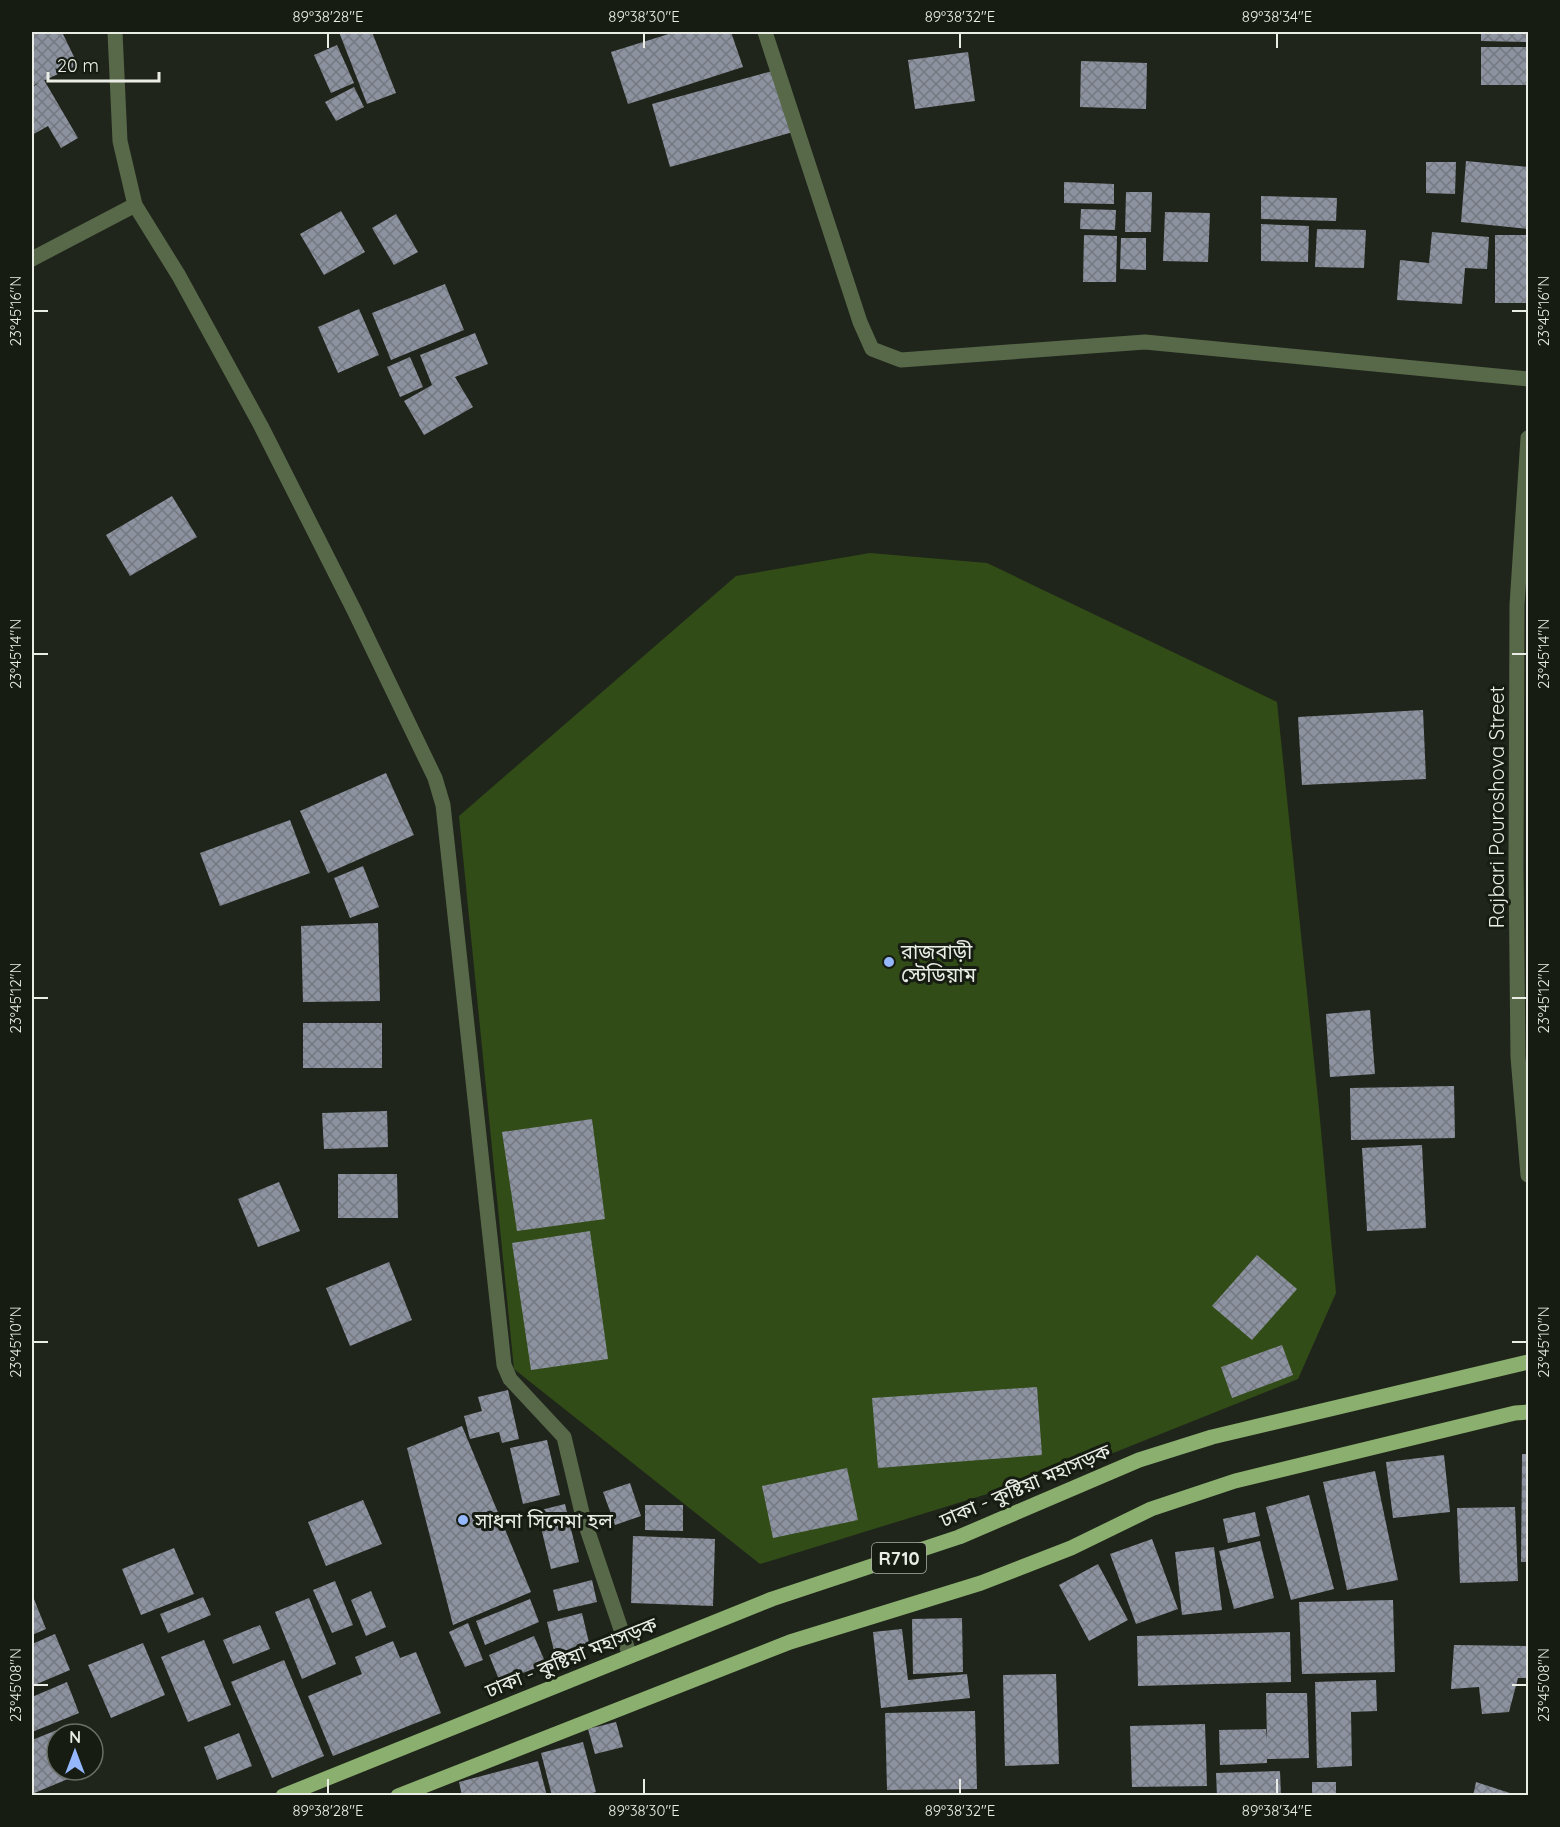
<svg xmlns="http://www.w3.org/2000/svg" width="1560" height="1827" font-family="Quicksand,'Noto Sans Bengali',sans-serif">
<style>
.pitch{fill:#314c17}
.building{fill:url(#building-cross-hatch)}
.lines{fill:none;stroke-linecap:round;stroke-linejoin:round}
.street{stroke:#58694a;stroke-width:15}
.primary{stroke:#8baf6e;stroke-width:15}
.ticks{fill:none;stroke:#e9ede6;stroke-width:2}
.poi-dot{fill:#94b7fd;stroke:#161c12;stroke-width:2}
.labels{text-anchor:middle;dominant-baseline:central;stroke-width:6;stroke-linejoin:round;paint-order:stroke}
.shield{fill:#161c12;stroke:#aaaea6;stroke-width:1.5}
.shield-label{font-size:18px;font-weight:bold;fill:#e9ede6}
.street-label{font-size:20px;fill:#e9ede6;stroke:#161c12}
.poi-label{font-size:20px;fill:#e9ede6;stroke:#161c12;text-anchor:start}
.neatline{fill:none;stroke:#e9ede6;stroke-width:2}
.ticks-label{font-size:15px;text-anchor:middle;fill:#e9ede6}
</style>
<defs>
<pattern id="building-cross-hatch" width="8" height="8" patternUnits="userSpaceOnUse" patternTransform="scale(1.5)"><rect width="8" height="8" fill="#8c929f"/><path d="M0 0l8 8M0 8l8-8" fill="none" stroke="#747880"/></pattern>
</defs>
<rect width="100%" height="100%" fill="#20251b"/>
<path class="pitch" d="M870,553L987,563L1277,702L1319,1109L1336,1293L1298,1379L1088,1463L760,1564L514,1369L459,816L736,576Z"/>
<path class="building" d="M32,32H62L78,65L32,86Z
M339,32H372L396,93L367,104Z
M675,32H731L743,67L628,104L611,52Z
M1481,32H1528V42L1481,41Z
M337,45L354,83L331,93L314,55Z
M1481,47H1528V85H1481Z
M968,52L975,101L915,109L908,60Z
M1081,61L1147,63L1146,109L1080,107Z
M776,70L793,132L670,167L652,104Z
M44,80L78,138L61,148L48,126L32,135V87Z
M354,87L364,107L336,121L325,102Z
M1466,161L1528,167V229L1461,222Z
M1426,162H1456L1455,194L1426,193Z
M1064,182L1114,184V204L1064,203Z
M1126,192H1152L1151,232H1125Z
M1261,196L1337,198L1336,221L1261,219Z
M1081,209L1116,210L1115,230L1080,229Z
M341,211L365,252L324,275L300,234Z
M1165,212L1210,213L1208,262L1163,261Z
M396,214L418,252L394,265L372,228Z
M1261,224L1309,226L1308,262L1261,261Z
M1317,229L1366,230L1364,268L1315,267Z
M1432,232L1489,237L1487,269L1465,268L1462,304L1397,300L1400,260L1429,263Z
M1084,235L1117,236L1116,282H1083Z
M1495,235H1528V303H1495Z
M1121,238H1146V270L1120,269Z
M445,284L464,330L391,360L372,313Z
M359,309L379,355L338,373L318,327Z
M475,333L488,364L455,377L473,407L424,435L404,401L432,385L420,355Z
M410,357L423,387L400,397L387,367Z
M172,496L197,537L130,576L106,535Z
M1423,710L1426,779L1302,785L1298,717Z
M386,773L414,835L328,873L300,811Z
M290,820L310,873L220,906L200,853Z
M363,866L379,907L350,918L334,878Z
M378,923L380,1001L303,1002L301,926Z
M1370,1010L1375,1074L1330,1077L1326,1014Z
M303,1023H382V1068H303Z
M1454,1086L1455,1138L1351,1140L1350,1088Z
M387,1111L388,1147L324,1149L322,1113Z
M592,1119L605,1219L517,1231L502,1132Z
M1422,1145L1426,1228L1367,1231L1362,1148Z
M338,1174H397L398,1218H338Z
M279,1182L300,1231L258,1247L238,1199Z
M590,1231L608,1359L531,1370L512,1243Z
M1257,1255L1297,1289L1252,1340L1212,1306Z
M389,1262L412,1320L350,1346L326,1288Z
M1282,1345L1293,1375L1232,1398L1221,1367Z
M1037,1387L1042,1455L878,1468L872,1398Z
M508,1390L519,1439L502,1443L499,1432L470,1439L464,1416L482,1411L478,1397Z
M462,1426L531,1592L453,1625L407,1448Z
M547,1440L560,1495L523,1504L510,1448Z
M1522,1454H1528V1562H1521Z
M1444,1455L1450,1512L1393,1518L1386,1462Z
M847,1468L858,1520L773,1538L762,1486Z
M1375,1471L1398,1580L1347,1590L1323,1482Z
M630,1483L641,1516L615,1525L603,1492Z
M1309,1495L1334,1589L1291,1600L1266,1507Z
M363,1500L382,1544L326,1566L308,1522Z
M565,1504L579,1562L551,1569L537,1511Z
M645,1505H683V1531L645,1530Z
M1515,1507L1518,1581L1460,1583L1457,1508Z
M1255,1512L1260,1536L1228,1543L1223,1519Z
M633,1536L715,1539L713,1606L631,1603Z
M1152,1539L1178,1609L1136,1624L1110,1554Z
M1260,1541L1274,1598L1234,1609L1219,1551Z
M1214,1547L1222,1610L1182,1615L1175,1552Z
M174,1548L194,1594L141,1615L122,1569Z
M1098,1564L1128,1620L1089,1641L1059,1585Z
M592,1580L597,1602L558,1611L553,1590Z
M335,1581L353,1625L332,1633L313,1590Z
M371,1591L386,1627L366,1636L351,1600Z
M32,1594L46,1629L32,1635Z
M203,1597L211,1615L168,1633L160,1614Z
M309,1598L336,1664L302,1679L275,1612Z
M530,1599L539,1622L485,1645L476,1621Z
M1393,1600L1395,1672L1302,1674L1299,1602Z
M582,1613L590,1647L555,1655L547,1622Z
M962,1618L963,1672L913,1674L912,1619Z
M468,1623L483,1660L465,1667L449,1632Z
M260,1625L270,1649L233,1664L223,1640Z
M902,1629L908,1680L967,1674L970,1698L881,1708L873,1632Z
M1290,1632L1291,1682L1138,1686L1137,1636Z
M55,1634L70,1670L32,1686V1644Z
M534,1636L546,1664L500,1682L489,1655Z
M204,1640L231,1705L188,1722L161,1657Z
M393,1641L400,1658L416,1652L441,1713L333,1756L308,1696L362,1674L355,1657Z
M143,1643L165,1695L111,1718L88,1665Z
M1454,1645L1528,1646V1678H1518L1509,1712L1482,1714L1479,1687L1451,1689Z
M284,1660L324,1756L272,1778L231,1682Z
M1056,1674L1059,1764L1005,1766L1003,1675Z
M1376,1680L1377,1711L1351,1712L1352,1766L1317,1768L1315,1682Z
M67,1682L79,1713L32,1732V1697Z
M1266,1693H1307L1309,1758L1267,1759V1763L1220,1765L1219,1730L1266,1729L1267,1740Z
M975,1711L977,1789L887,1790L885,1713Z
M616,1722L623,1747L595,1754L588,1729Z
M1205,1724L1207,1786L1132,1787L1130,1726Z
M57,1730L58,1734L57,1770H73L75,1776L32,1794V1740Z
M239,1733L252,1766L217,1780L204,1747Z
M583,1742L596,1792L584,1796H552L541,1753Z
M538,1761L547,1796H462L459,1782Z
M1280,1771L1281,1796H1217L1216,1773Z
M1312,1782H1336V1796H1312Z
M1476,1782L1516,1795V1796H1473Z"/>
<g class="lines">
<path class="street" d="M115,32L120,141L135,205L179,276L261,426L354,610L435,778L443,805L504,1365L510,1379L564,1437L583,1517L630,1656
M765,32L860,322L872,349L901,360L1145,342L1528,379
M32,259L135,205
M1528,438L1517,605L1516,867L1518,1057L1528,1175"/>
<path class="primary" d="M283,1796L772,1599L959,1537L1139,1460L1212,1437L1528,1362
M398,1796L790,1642L981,1583L1071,1548L1151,1509L1235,1481L1515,1413L1528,1412"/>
</g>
<path class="ticks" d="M328,33V48M644,33V48M960,33V48M1277,33V48M33,311H48M1512,311H1527M33,654H48M1512,654H1527M33,998H48M1512,998H1527M33,1342H48M1512,1342H1527M33,1685H48M1512,1685H1527M328,1779V1794M644,1779V1794M960,1779V1794M1277,1779V1794"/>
<g class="poi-dot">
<circle cx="889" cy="962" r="6"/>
<circle cx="463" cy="1520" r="6"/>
</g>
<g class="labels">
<rect class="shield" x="872" y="1543" width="54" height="30" rx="4.5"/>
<g class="shield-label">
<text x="899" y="1558">R710</text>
</g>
<g class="street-label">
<text transform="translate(1496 807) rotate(-90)">Rajbari Pouroshova Street</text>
<text transform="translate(1025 1485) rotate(-23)">ঢাকা - কুষ্টিয়া মহাসড়ক</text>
<text transform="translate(571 1657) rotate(-22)">ঢাকা - কুষ্টিয়া মহাসড়ক</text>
</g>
<g class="poi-label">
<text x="901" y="951">রাজবাড়ী<tspan x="901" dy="23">স্টেডিয়াম</tspan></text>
<text x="475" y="1520">সাধনা সিনেমা হল</text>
</g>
</g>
<rect width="1560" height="1827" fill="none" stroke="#161c12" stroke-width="66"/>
<g transform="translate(75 1752)"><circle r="28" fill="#161c12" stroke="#6a7067" stroke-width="1.5"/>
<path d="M0-4.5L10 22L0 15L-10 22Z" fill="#94b7fd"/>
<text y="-9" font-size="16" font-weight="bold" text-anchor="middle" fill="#e9ede6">N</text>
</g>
<path d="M48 72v9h111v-9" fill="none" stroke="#e9ede6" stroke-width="3"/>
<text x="57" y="72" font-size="18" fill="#e9ede6" stroke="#161c12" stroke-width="4.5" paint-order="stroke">20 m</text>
<rect x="33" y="33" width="1494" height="1761" class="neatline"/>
<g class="ticks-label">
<text x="328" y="22">89°38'28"E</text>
<text x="644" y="22">89°38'30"E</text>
<text x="960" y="22">89°38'32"E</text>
<text x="1277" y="22">89°38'34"E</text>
<text transform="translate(16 311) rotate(-90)" y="5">23°45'16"N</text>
<text transform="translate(1544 311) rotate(-90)" y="5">23°45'16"N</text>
<text transform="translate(16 654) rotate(-90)" y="5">23°45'14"N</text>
<text transform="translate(1544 654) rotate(-90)" y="5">23°45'14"N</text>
<text transform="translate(16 998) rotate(-90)" y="5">23°45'12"N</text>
<text transform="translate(1544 998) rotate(-90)" y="5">23°45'12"N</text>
<text transform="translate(16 1342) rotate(-90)" y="5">23°45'10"N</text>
<text transform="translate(1544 1342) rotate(-90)" y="5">23°45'10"N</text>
<text transform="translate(16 1685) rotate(-90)" y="5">23°45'08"N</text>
<text transform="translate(1544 1685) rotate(-90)" y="5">23°45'08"N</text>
<text x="328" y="1816">89°38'28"E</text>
<text x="644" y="1816">89°38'30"E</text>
<text x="960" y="1816">89°38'32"E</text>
<text x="1277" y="1816">89°38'34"E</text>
</g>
</svg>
